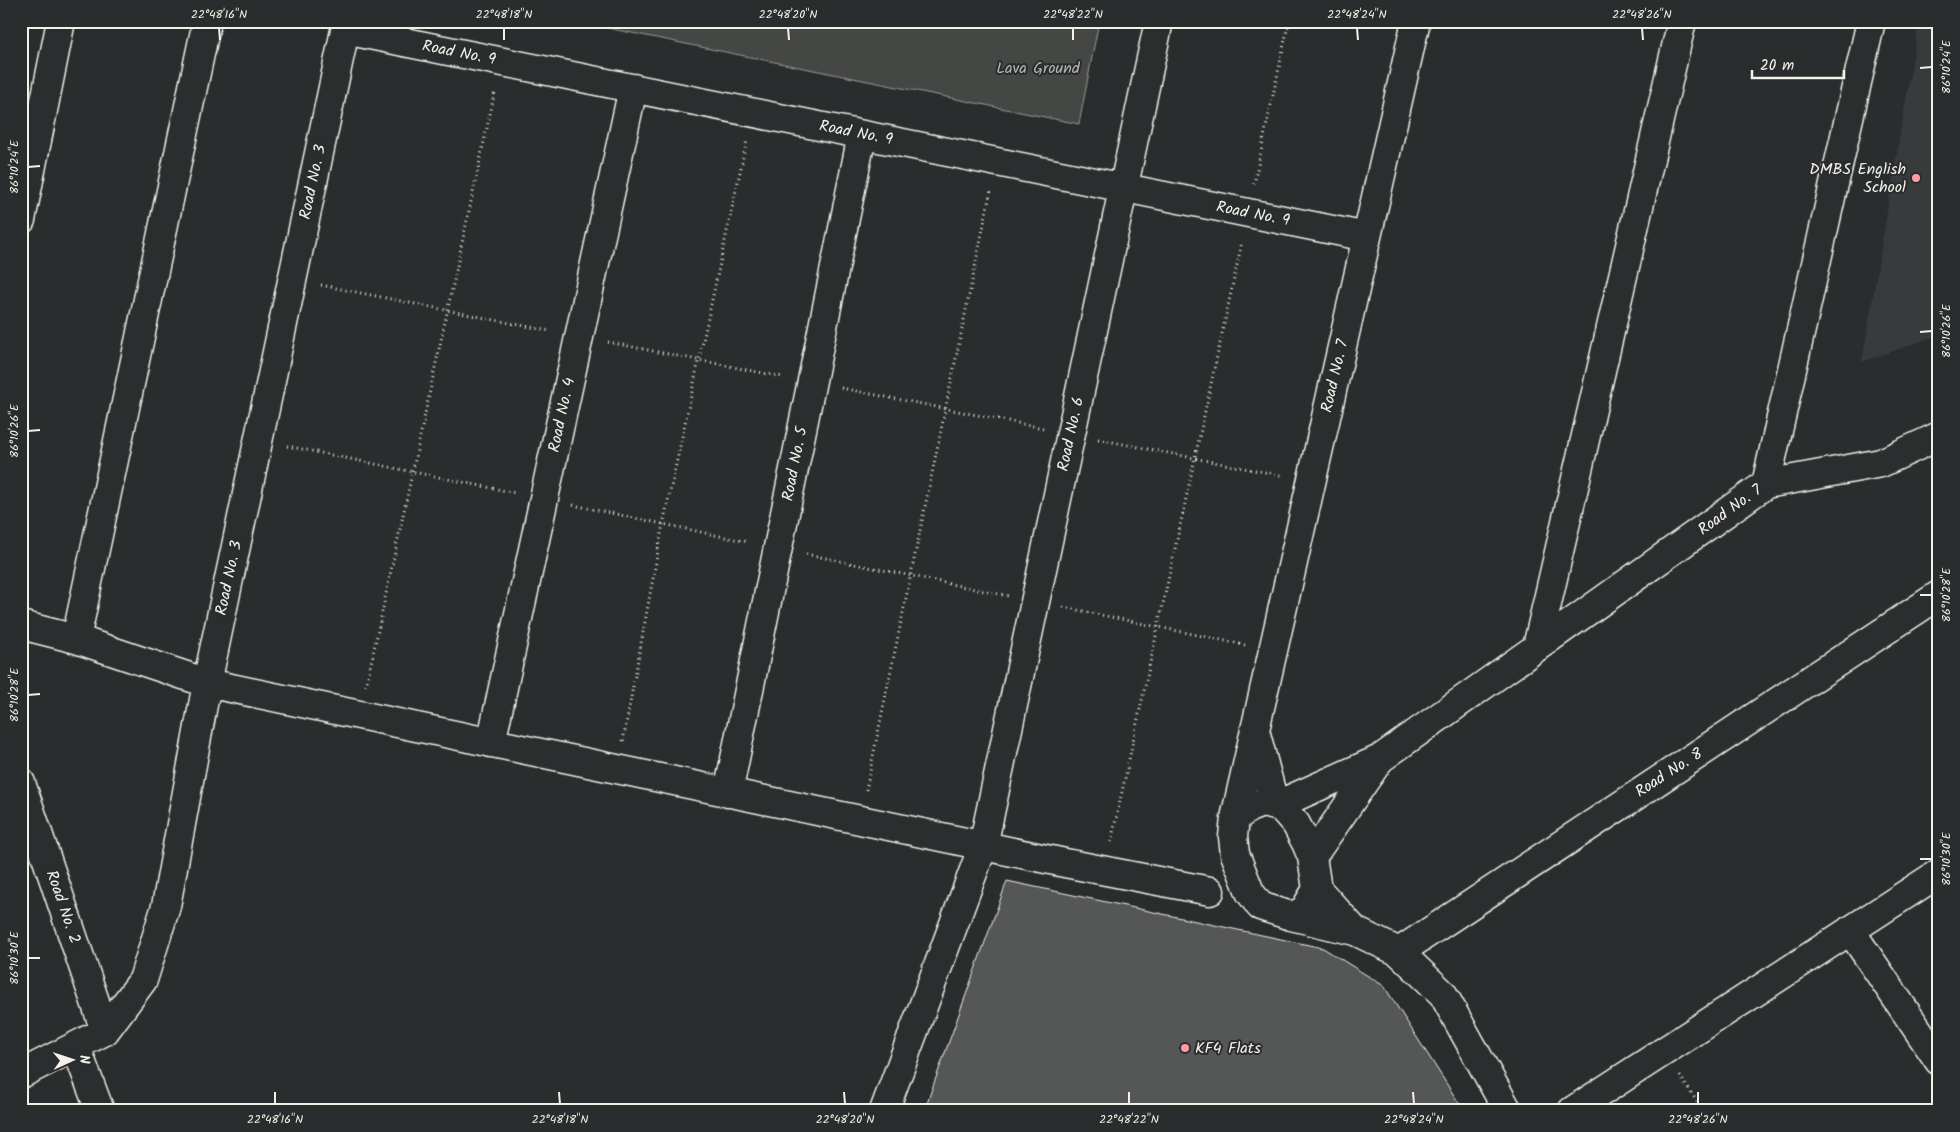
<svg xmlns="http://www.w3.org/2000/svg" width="1960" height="1132" font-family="Kalam,sans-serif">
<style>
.built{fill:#373a3a}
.green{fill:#444645;stroke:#9c9c96}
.building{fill:#555756;stroke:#f4f1e8}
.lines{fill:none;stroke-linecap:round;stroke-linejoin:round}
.street-casing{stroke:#f4f1e8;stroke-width:31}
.path{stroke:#f4f1e8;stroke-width:3;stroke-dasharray:1 4;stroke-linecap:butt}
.street{stroke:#2a2d2e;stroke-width:28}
.ticks{fill:none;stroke:#f4f1e8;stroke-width:2}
.poi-dot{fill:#ff9aa2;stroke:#2a2d2e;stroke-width:2}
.labels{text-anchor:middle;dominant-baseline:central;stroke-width:4;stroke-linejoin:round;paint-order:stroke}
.street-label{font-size:16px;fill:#f4f1e8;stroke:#2a2d2e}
.park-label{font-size:16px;fill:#b6b5af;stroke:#2a2d2e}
.poi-label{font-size:16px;fill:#f4f1e8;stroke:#2a2d2e;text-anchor:end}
.neatline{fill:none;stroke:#f4f1e8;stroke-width:2}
.ticks-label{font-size:12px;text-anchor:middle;fill:#f4f1e8}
</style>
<rect width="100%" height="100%" fill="#2a2d2e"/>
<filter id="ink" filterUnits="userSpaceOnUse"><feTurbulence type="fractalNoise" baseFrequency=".02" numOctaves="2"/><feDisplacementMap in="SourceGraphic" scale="10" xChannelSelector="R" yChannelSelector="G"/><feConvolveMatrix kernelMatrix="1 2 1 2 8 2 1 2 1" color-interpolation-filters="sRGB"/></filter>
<g filter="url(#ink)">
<path class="built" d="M1919,21H1939V335L1862,362Z"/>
<path class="green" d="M573,21H1099L1079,124Z"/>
<path class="building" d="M1007,881L1323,948L1384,986L1464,1111H924Z"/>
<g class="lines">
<defs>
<path id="street" d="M345,30L1367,237
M21,220L61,21
M1766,484L1881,463L1939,436
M21,625L76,639L207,683L1065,863L1210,891
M76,639L207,21
M1537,647L1682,21
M1256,734L1275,806L1380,759L1312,857
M491,743L633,88
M1380,759L1766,484L1871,21
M21,783L105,1031
M728,793L862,135
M1262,803L1281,807L1296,824L1306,843L1312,857L1317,889L1304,911L1291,916L1260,906L1250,892L1235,854L1233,837L1235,818L1249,808Z
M1235,818L1416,21
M1291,916L1355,931L1317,889
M1850,930L1939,1061
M1355,931L1399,952L1443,994L1508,1111
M1399,952L1939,595
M76,1047L100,1111
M21,1074L105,1031L143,980L166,906L207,683L347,21
M884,1111L983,846L1159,21
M1572,1111L1939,873"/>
</defs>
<use href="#street" class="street-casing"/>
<path class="path" d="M1254,184L1289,21
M321,285L550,331
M608,342L783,377
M841,388L1043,428
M1098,439L1284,476
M287,446L516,493
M573,505L748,542
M806,554L1008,596
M1063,607L1245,645
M366,686L495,91
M623,741L663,524L747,140
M866,790L991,190
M1111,842L1242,242
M1680,1076L1703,1111"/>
<use href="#street" class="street"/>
</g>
</g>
<path class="ticks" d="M219,28L220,40M504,28V40M788,28L789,40M1073,28V40M1357,28L1358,40M1642,28L1643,40M1920,68L1932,67M28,167L40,166M1920,332L1932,331M28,431L40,430M1920,595H1932M28,695L40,694M1920,859H1932M28,958H40M275,1092V1104M559,1092L560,1104M844,1092L845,1104M1129,1092V1104M1413,1092L1414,1104M1698,1092V1104"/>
<g class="poi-dot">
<circle cx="1916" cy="178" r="5"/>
<circle cx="1185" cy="1048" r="5"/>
</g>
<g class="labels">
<g class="street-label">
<text transform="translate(459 53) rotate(11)">Road No. 9</text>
<text transform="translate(856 133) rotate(11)">Road No. 9</text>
<text transform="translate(313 182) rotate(-78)">Road No. 3</text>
<text transform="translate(1253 214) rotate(11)">Road No. 9</text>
<text transform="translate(1335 376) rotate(-77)">Road No. 7</text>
<text transform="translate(562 415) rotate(-78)">Road No. 4</text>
<text transform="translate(1071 434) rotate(-78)">Road No. 6</text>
<text transform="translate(795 464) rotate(-79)">Road No. 5</text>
<text transform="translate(1730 510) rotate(-36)">Road No. 7</text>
<text transform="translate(229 578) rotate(-78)">Road No. 3</text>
<text transform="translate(1669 773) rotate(-33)">Road No. 8</text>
<text transform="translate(63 907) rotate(71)">Road No. 2</text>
</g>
<g class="park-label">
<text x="1038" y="68">Lava Ground</text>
</g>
<g class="poi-label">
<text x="1906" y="169">DMBS English<tspan x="1906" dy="18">School</tspan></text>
<text x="1195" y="1048" text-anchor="start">KF4 Flats</text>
</g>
</g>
<rect width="1960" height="1132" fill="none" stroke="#2a2d2e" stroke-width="55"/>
<g transform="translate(72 1060) rotate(87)" stroke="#2a2d2e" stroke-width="4" paint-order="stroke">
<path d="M0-4L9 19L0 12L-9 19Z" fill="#f4f1e8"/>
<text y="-8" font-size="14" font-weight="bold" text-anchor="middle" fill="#f4f1e8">N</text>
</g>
<path d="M1752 70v8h92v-8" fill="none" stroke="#f4f1e8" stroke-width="2.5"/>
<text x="1760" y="70" font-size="15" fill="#f4f1e8" stroke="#2a2d2e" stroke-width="4" paint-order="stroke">20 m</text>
<rect x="28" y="28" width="1904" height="1076" class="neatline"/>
<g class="ticks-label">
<text x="219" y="18">22°48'16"N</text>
<text x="504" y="18">22°48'18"N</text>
<text x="788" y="18">22°48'20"N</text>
<text x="1073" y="18">22°48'22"N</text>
<text x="1357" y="18">22°48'24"N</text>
<text x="1642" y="18">22°48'26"N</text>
<text transform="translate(1946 67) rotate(-90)" y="4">86°10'24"E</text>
<text transform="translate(14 167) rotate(-90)" y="4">86°10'24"E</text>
<text transform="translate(1946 331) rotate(-90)" y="4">86°10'26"E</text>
<text transform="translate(14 431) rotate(-90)" y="4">86°10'26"E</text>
<text transform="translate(1946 595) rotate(-90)" y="4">86°10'28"E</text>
<text transform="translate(14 695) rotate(-90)" y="4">86°10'28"E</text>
<text transform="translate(1946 859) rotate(-90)" y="4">86°10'30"E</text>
<text transform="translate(14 958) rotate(-90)" y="4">86°10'30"E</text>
<text x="275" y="1123">22°48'16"N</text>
<text x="560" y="1123">22°48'18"N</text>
<text x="845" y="1123">22°48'20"N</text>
<text x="1129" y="1123">22°48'22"N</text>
<text x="1414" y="1123">22°48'24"N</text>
<text x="1698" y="1123">22°48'26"N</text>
</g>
</svg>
